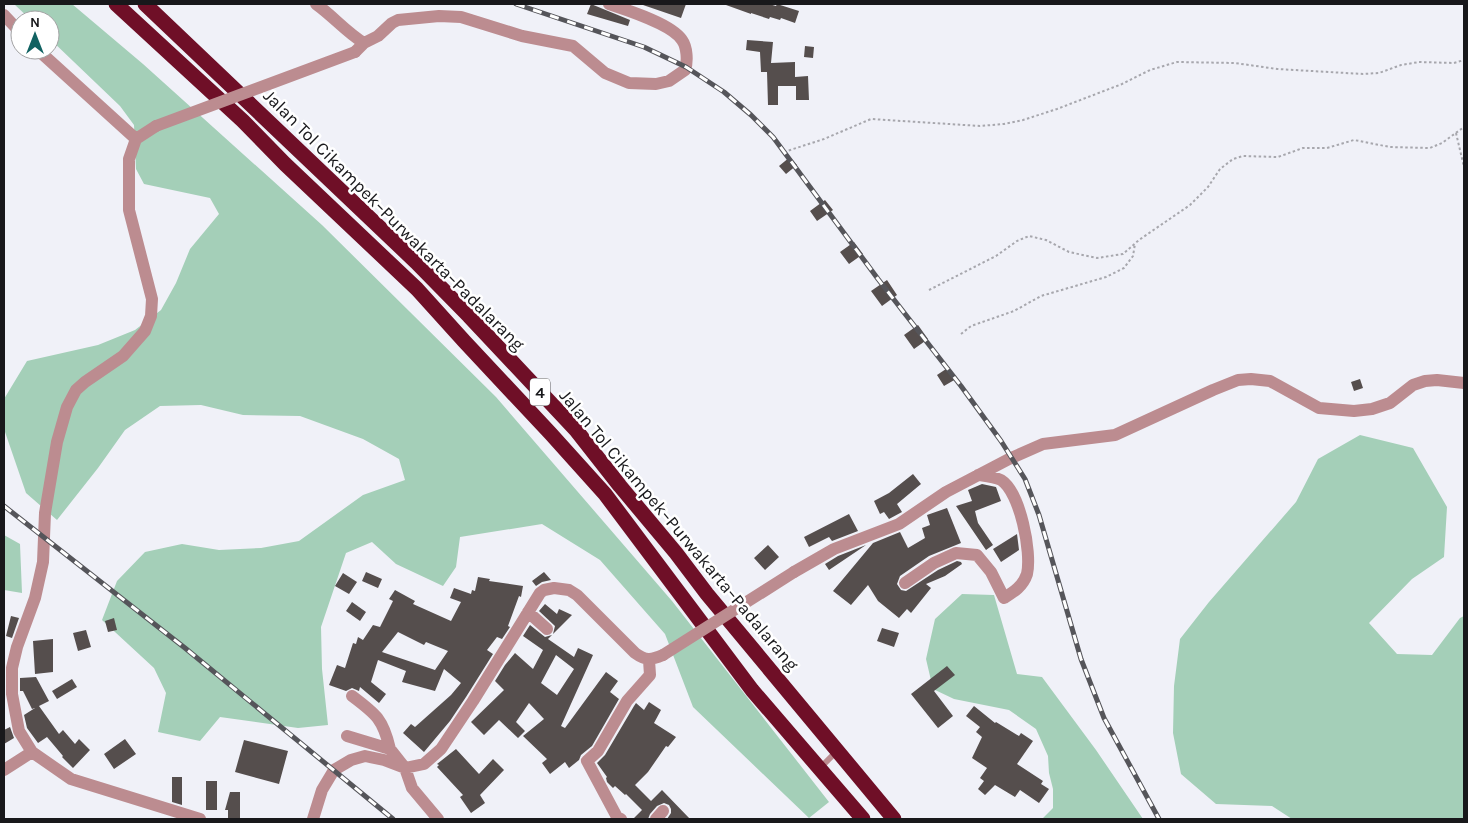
<svg xmlns="http://www.w3.org/2000/svg" width="1468" height="823" font-family="Karla,sans-serif">
<style>
.green{fill:#a4cfb8}
.building{fill:#554e4d;fill-rule:evenodd}
.lines{fill:none;stroke-linecap:round;stroke-linejoin:round}
.path{stroke:#a7a7ad;stroke-width:2;stroke-dasharray:2.5 2.5;stroke-linecap:butt}
.service{stroke:#bc8c90;stroke-width:6}
.minor{stroke:#bc8c90;stroke-width:12}
.motorway{stroke:#6f0f27;stroke-width:15}
.rail-casing{stroke:#55555a;stroke-width:5}
.rail{stroke:#fff;stroke-width:3;stroke-dasharray:9;stroke-linecap:butt}
.minor-bridge{stroke:#bc8c90;stroke-width:12}
.labels{text-anchor:middle;dominant-baseline:central;stroke-width:5;stroke-linejoin:round;paint-order:stroke}
.shield{fill:#fff;stroke:#5d5d5f;stroke-width:1}
.shield-label{font-size:16px;font-weight:bold;fill:#18181b}
.street-label{font-size:18px;fill:#18181b;stroke:#fff}
</style>
<rect width="100%" height="100%" fill="#f0f1f8"/>
<path class="green" d="M14,4H72L143,64L322,225L496,397L672,601L829,802L809,818L693,707L665,634L600,560L542,524L460,537L456,567L443,586L396,564L372,542L346,553L321,627L322,669L328,725L298,728L220,717L200,741L158,732L166,693L154,668L102,620L117,581L145,552L182,544L219,550L261,548L299,541L363,495L405,480L399,459L363,439L300,416L243,415L201,405L160,406L125,430L98,468L57,520L26,493L4,429V399L27,361L98,345L135,330L161,310L176,283L190,249L219,214L210,198L144,184L136,169L134,125L120,106L50,39V20H31Z
M1360,435L1413,448L1447,507L1444,557L1412,579L1369,623L1397,654L1432,655L1460,618L1464,616V819H1292L1272,806L1216,804L1181,774L1173,733L1174,686L1180,639L1209,602L1296,502L1318,459Z
M4,535L20,544L22,593L4,590Z
M962,594L994,595L1017,674L1042,677L1096,750L1143,819H1042L1053,808V789L1049,773L1048,756L1036,729L1009,710L954,699L933,689L926,659L935,619Z"/>
<path class="building" d="M591,4L630,20L628,26L587,14Z
M643,4H686L681,18L643,5Z
M726,4H769L776,6L777,4L799,11L795,23L781,18L780,20L770,17L769,19L751,13V14L726,5Z
M747,40L773,42L771,63L795,62V77L808,76L809,100H796V86H778V105H768L767,72H761L760,52L746,50Z
M805,46L814,47L813,58L804,57Z
M790,157L797,165L786,174L779,166Z
M825,200L833,210L817,221L810,211Z
M854,242L863,254L849,264L840,252Z
M887,280L897,295L882,306L871,291Z
M918,325L928,339L914,349L904,335Z
M949,367L956,379L944,386L937,375Z
M1360,379L1363,388L1354,391L1351,382Z
M913,474L921,484L897,504L902,512L889,519L884,512L880,514L874,501L889,493Z
M982,484L996,487L1001,501L975,511L978,523L993,545L986,550L956,506L972,501L968,490Z
M947,508L961,543L929,556L900,576L897,584L901,590L906,591L938,570L957,561L961,562L962,564L945,576L926,584L931,588L911,613L907,609L899,618L878,601L868,585L851,605L833,591L873,543L900,532L908,548L925,538L922,528L930,525L927,515Z
M849,514L858,531L832,541L829,537L809,547L804,537Z
M1017,534L1019,550L1001,562L993,549Z
M768,545L779,557L765,570L754,558Z
M866,545L829,570L825,564L838,556Z
M366,572L382,579L378,588L362,581Z
M544,572L551,580L542,582L536,586L532,581Z
M343,573L357,582L349,594L335,586Z
M478,577L490,579L489,581L523,586L521,597L519,596L508,626L510,627L502,639L497,637L487,650L493,654L466,697L450,721L424,752L403,733L411,724L415,727L451,695L461,683L444,669L435,691L402,682L406,671L378,660L371,682L386,694L379,703L360,687L359,691L352,688L346,691L329,685L337,665L345,668L353,643L356,644L358,637L363,640L373,625L380,627L393,601L389,599L395,590L415,601L413,604L451,621L461,602L450,598L454,588L471,594L472,590L475,591ZM398,632L424,645L426,642L448,651L435,670L382,652Z
M352,602L366,612L360,621L346,611Z
M545,604L557,614L559,609L572,615L553,634L555,626L539,611Z
M11,616L19,618L12,638L6,636Z
M114,618L117,630L108,632L105,621Z
M530,625L545,637L552,635L548,639L574,657L578,648L593,655L561,726L565,728L606,672L618,681L610,692L619,699L592,746L581,755L579,760L569,768L565,762L550,774L542,763L547,759L523,736L544,719L529,703L516,722L525,731L518,738L499,720L484,735L471,722L504,690L495,681L505,665L515,653L533,669L543,650L523,636ZM556,655L574,669L557,695L541,683Z
M882,628L899,633L894,647L877,641Z
M86,630L91,647L78,651L73,633Z
M53,639V672L35,674L33,641Z
M947,666L955,675L934,691L953,716L938,728L911,694Z
M36,677L49,701L39,706L59,734L63,730L75,744L79,739L90,750L73,768L62,757L63,756L47,737L38,743L27,728L24,715L35,708L32,709L23,691H20V678Z
M72,679L77,687L57,699L52,691Z
M649,702L661,710L654,723L676,737L668,747L666,746L648,772L635,785L651,801L662,790L690,819H667L671,813V809L669,805L664,803L657,806L650,814L648,819H633L642,810L626,794L625,795L615,786L613,788L607,782L606,778L607,777L597,763L605,755L634,706L636,703L644,710Z
M974,706L995,723L996,722L1019,736L1021,733L1033,741L1017,764L1043,781L1041,784L1049,789L1039,803L1020,790L1015,797L995,785L985,795L978,789L984,781L980,778L987,768L972,758L982,737L976,732L980,727L966,716Z
M10,727L14,738L4,744V730Z
M125,739L136,754L114,769L104,754Z
M244,740L288,751L279,784L235,772Z
M456,749L479,774L493,759L504,770L480,795L485,803L471,813L460,797L463,795L437,767L439,765L437,764Z
M172,777H182V805L172,802Z
M206,781H217V810H206Z
M230,792H240V819H228V810H225Z"/>
<g class="lines">
<path class="path" d="M1456,133L1464,167
M784,152L824,139L871,119L980,126L1004,124L1023,120L1057,109L1122,84L1150,70L1177,62L1235,63L1277,69L1363,74L1379,73L1401,65L1419,62L1454,63L1464,60
M929,290L996,256L1017,241L1029,236L1046,240L1069,252L1097,258L1123,254L1139,240L1190,205L1208,187L1220,169L1233,159L1243,156L1278,157L1303,148H1327L1354,140L1390,147L1430,148L1442,143L1464,127
M961,334L971,326L1014,311L1041,296L1106,277L1124,268L1133,256L1135,244"/>
<path class="service" d="M820,768L837,751"/>
<path class="minor" d="M316,4C333,16 346,32 364,43
M4,15L20,32
M38,50L136,139
M355,52L364,43L378,36L392,23L398,20L439,16L461,17L522,36L573,46L605,73L629,83L656,84L669,81L685,70C688,61 687,47 682,40C672,24 627,10 609,4
M156,126L136,139L129,159V210L152,299L151,316L145,331L123,356L85,382L76,390L67,407L57,442L45,513L43,562L35,598L17,647L12,668V694L19,731L32,752L71,779L200,819
M794,572L834,549L899,524L946,492L1009,459L1043,444L1115,435L1213,390L1238,380L1251,379L1270,381L1319,408L1354,411L1372,409L1390,403L1413,385L1425,381L1437,380L1464,383
M905,583L934,563L956,553L977,555L991,572L1004,598C1014,592 1023,586 1027,574C1032,552 1020,492 1001,480C995,477 985,476 978,475
M528,612L547,629
M352,696C376,714 383,719 390,749
M347,736L390,749L405,768L412,788L438,819
M4,770L32,752
M313,819L322,790L334,770L351,760L365,756L384,760L405,768L424,764L441,749L473,701L540,593L544,590L554,588L569,590L577,595L635,653C646,661 651,660 663,655
M621,819L617,817L587,761L598,751L627,701L650,675L649,660
M656,819L663,811"/>
<path class="motorway" d="M116,4L243,121L285,164L417,289L464,341L551,434L605,494L752,690L863,819
M145,4L416,262L469,316L576,430L620,486L676,553L707,594L894,819"/>
<defs>
<path id="rail" d="M516,4L644,47L686,67L724,92L751,115L773,137L878,279L961,386L1001,441L1025,479L1039,515L1081,659L1104,718L1159,819
M4,506L185,648L393,819"/>
</defs>
<use href="#rail" class="rail-casing"/>
<use href="#rail" class="rail"/>
<path class="minor-bridge" d="M156,126L355,52
M663,655L794,572"/>
</g>
<g class="labels">
<rect class="shield" x="530" y="378.5" width="20" height="27" rx="4"/>
<g class="shield-label">
<text x="540" y="392">4</text>
</g>
<g class="street-label">
<text transform="translate(394 220) rotate(45)">Jalan Tol Cikampek–Purwakarta–Padalarang</text>
<text transform="translate(679 530) rotate(50)">Jalan Tol Cikampek–Purwakarta–Padalarang</text>
</g>
</g>
<rect width="1468" height="823" fill="none" stroke="#18181b" stroke-width="10"/>
<g transform="translate(35 35)"><circle r="24" fill="#ffffff" stroke="#a3a3a4"/>
<path d="M0-4L9 19L0 12L-9 19Z" fill="#116262"/>
<text y="-8" font-size="14" font-weight="bold" text-anchor="middle" fill="#18181b">N</text>
</g>
</svg>
